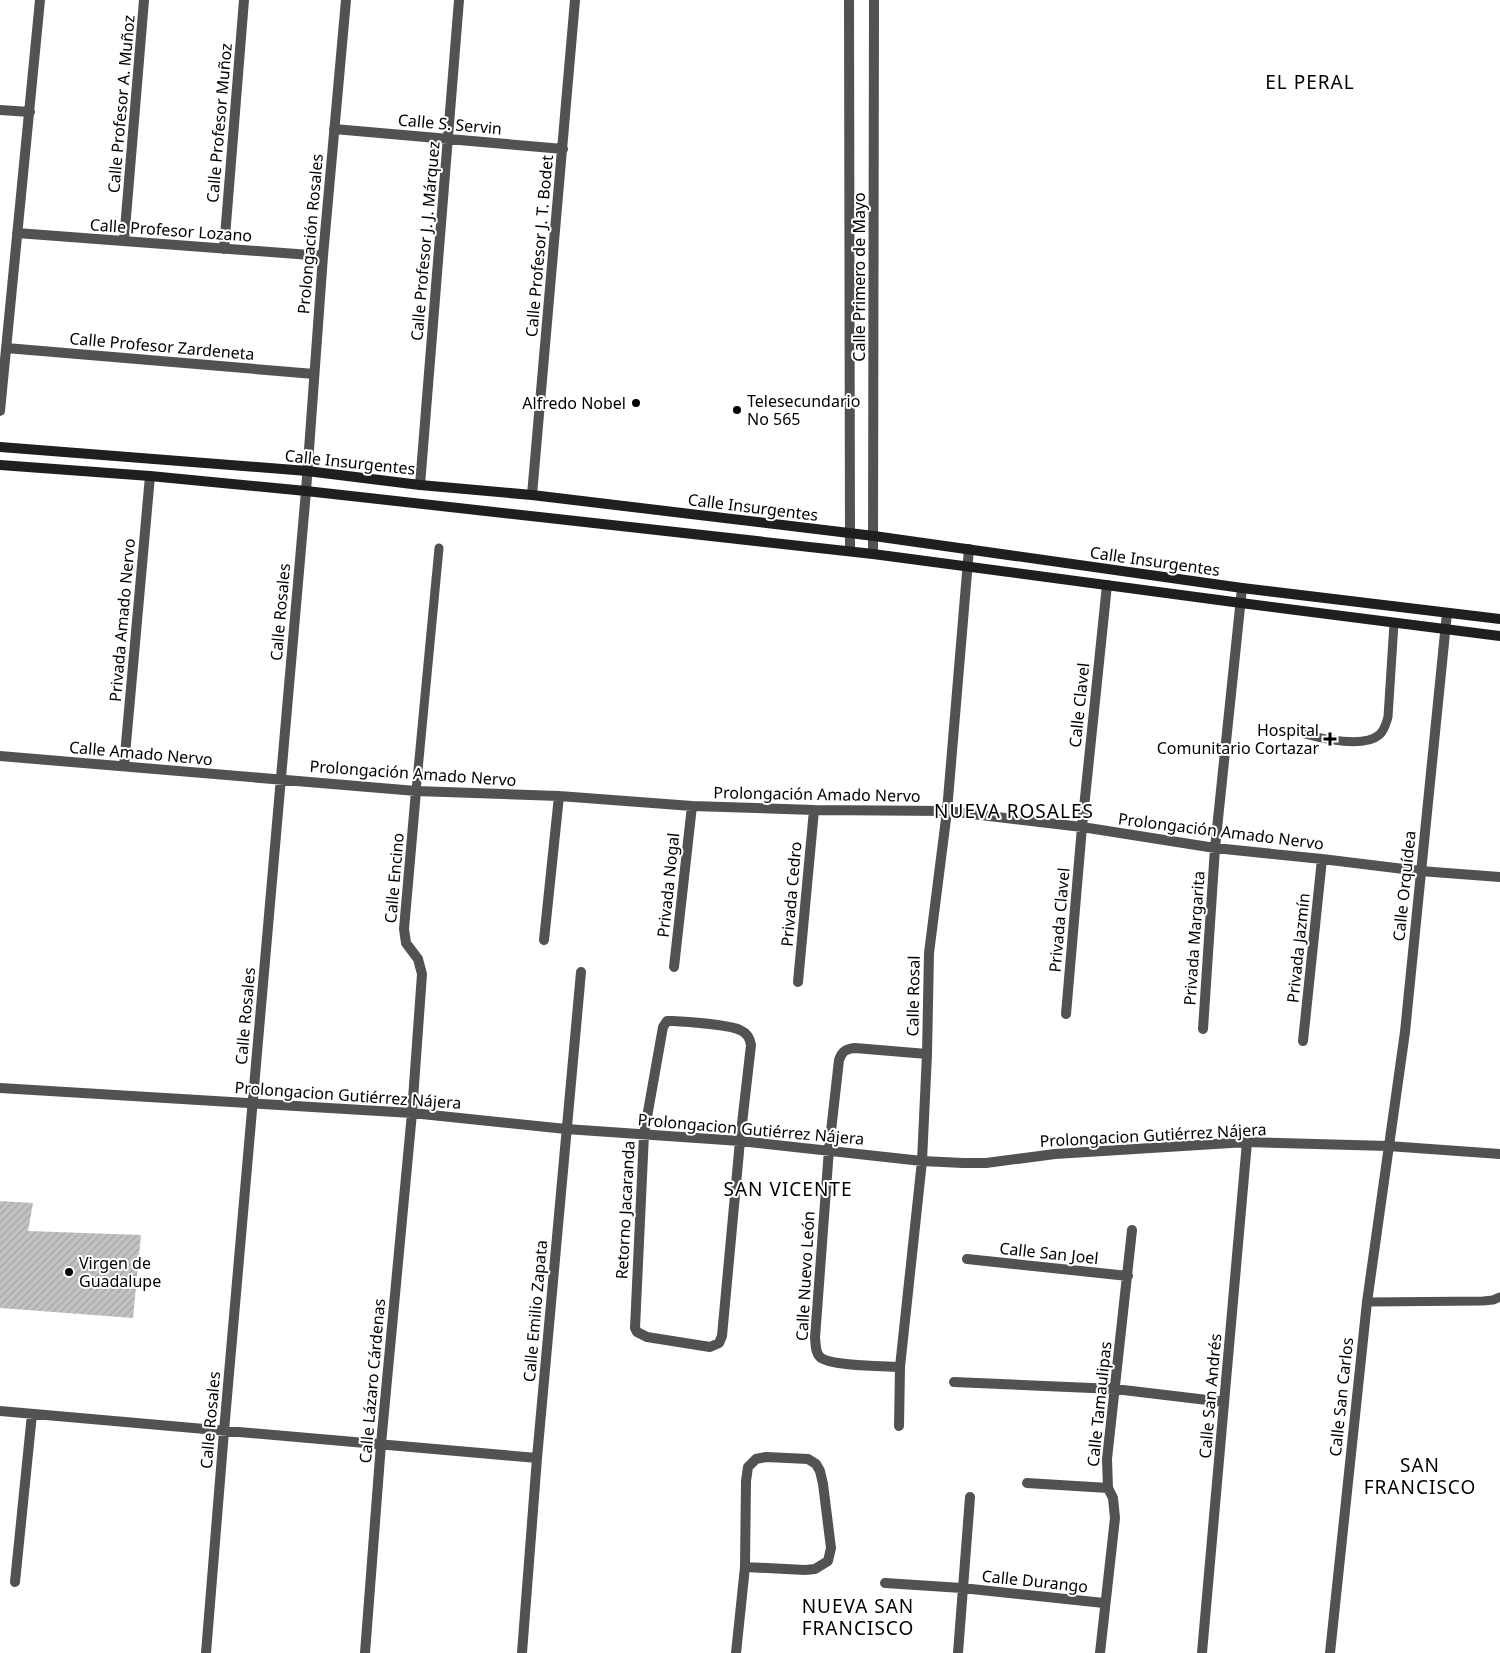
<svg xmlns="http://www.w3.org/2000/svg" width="1500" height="1653" font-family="'Noto Sans',sans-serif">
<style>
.building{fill:url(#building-hatch)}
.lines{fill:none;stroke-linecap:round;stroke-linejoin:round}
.service{stroke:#525252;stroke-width:9}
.minor{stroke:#525252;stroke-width:10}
.secondary{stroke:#1f1f1f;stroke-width:10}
.poi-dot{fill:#000;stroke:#fff;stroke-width:2}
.labels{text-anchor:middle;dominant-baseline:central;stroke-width:4;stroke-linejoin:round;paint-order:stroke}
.street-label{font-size:16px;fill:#000;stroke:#fff}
.poi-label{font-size:16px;fill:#000;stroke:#fff;text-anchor:start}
.quarter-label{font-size:19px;letter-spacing:1px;fill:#000;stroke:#fff}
</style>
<defs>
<pattern id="building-hatch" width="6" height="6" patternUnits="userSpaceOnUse" patternTransform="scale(1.25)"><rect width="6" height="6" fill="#c2c2c2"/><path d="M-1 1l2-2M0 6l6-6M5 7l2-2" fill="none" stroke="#a5a5a5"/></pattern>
</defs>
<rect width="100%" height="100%" fill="#fff"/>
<path class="building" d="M0,1201L33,1203L28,1231L141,1235L133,1318L0,1308Z"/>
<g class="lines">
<path class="service" d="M1305,734C1323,739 1364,748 1379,735C1385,730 1386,723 1388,717L1394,623
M416,791L439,548
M1367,1302L1483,1301L1493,1300L1500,1297"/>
<path class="minor" d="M849,0L850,551
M0,110L30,112
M334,129L563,149
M17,233L323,256
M124,241L144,0
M224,249L244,0
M6,348L314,374
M0,411L40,0
M420,485L459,0
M532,495L575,0
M873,554L874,0
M0,756L416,791L559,796L692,806L814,810L947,811L1082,827L1215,848L1322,859L1420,871L1500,877
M124,766L150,476
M544,940L559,796
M674,967L692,806
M798,982L814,810
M1066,1014L1082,827L1107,585
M667,1021H673C689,1022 728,1024 740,1030C747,1033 750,1038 751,1045L740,1141L722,1336L719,1343L710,1347L647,1337L637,1332L635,1328L644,1134L663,1027Z
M1203,1029L1215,848L1242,588
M1303,1041L1322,859
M0,1088L412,1113L566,1129L740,1141L922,1161L963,1163H986L1055,1154L1247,1142L1388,1146L1500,1154
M967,1259L1128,1276
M900,1367C884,1366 829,1366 820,1357C815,1352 816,1345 815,1338L829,1149L839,1060C842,1051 846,1049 855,1048L927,1054
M954,1382L1115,1389L1224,1402
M0,1411L537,1458
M899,1426L900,1367L922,1161L927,1054L929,953L947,811L969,549
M1027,1483L1108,1488
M15,1582L32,1414
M885,1583L962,1588L1104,1603
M206,1653L224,1431L306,491L323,256L346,0
M365,1653L381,1444L412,1113L422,974L418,959L406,943L404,929L416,791
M522,1653L537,1458L581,972
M736,1653L745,1567L746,1481L748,1467L756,1459L766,1457L808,1459L816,1464L820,1471L823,1484L831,1548L828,1561L815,1569L805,1570L745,1567
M958,1653L970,1497
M1100,1653L1115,1518L1113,1498L1108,1488L1107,1459L1132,1230
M1202,1653L1247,1142
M1330,1653L1367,1302L1405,1032L1447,613"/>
<path class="secondary" d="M0,447L307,471L420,485L532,495L874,536L1242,588L1500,619
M0,465L150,476L306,491L873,554L1241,603L1500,636"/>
</g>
<g class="poi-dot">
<circle cx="636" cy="403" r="5"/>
<circle cx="737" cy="410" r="5"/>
<path d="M1327.5 731.5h5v5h5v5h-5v5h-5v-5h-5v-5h5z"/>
<circle cx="69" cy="1272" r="5"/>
</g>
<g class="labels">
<g class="street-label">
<text transform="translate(121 104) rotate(-85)">Calle Profesor A. Muñoz</text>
<text transform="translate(219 123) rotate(-85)">Calle Profesor Muñoz</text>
<text transform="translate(450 124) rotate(5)">Calle S. Servin</text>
<text transform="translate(171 230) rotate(4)">Calle Profesor Lozano</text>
<text transform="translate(310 234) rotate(-85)">Prolongación Rosales</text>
<text transform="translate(425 241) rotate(-85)">Calle Profesor J. J. Márquez</text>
<text transform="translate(539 246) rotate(-85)">Calle Profesor J. T. Bodet</text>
<text transform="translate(859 277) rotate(-90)">Calle Primero de Mayo</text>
<text transform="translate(162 346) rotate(5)">Calle Profesor Zardeneta</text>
<text transform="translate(350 462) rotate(6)">Calle Insurgentes</text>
<text transform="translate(753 507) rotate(7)">Calle Insurgentes</text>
<text transform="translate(1155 561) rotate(8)">Calle Insurgentes</text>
<text transform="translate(280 612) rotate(-85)">Calle Rosales</text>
<text transform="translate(122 620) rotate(-85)">Privada Amado Nervo</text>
<text transform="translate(1079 705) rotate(-84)">Calle Clavel</text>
<text transform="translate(141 753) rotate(5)">Calle Amado Nervo</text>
<text transform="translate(413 773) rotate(4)">Prolongación Amado Nervo</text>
<text transform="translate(817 794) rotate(1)">Prolongación Amado Nervo</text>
<text transform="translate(1221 831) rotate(7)">Prolongación Amado Nervo</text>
<text transform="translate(394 878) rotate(-85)">Calle Encino</text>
<text transform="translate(668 885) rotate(-84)">Privada Nogal</text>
<text transform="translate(1404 886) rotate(-84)">Calle Orquídea</text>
<text transform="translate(791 894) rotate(-85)">Privada Cedro</text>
<text transform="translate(1059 920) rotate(-85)">Privada Clavel</text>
<text transform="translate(1194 938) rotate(-86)">Privada Margarita</text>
<text transform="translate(1298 948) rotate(-84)">Privada Jazmín</text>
<text transform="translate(913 996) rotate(-89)">Calle Rosal</text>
<text transform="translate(245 1016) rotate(-85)">Calle Rosales</text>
<text transform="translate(348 1095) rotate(4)">Prolongacion Gutiérrez Nájera</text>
<text transform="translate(751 1129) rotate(5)">Prolongacion Gutiérrez Nájera</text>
<text transform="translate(1153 1135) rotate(-3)">Prolongacion Gutiérrez Nájera</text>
<text transform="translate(625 1210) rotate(-87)">Retorno Jacaranda</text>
<text transform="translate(1049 1253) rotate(6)">Calle San Joel</text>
<text transform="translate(805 1276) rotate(-87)">Calle Nuevo León</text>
<text transform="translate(535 1311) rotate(-85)">Calle Emilio Zapata</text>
<text transform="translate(372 1381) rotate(-85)">Calle Lázaro Cárdenas</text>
<text transform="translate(1210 1396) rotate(-85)">Calle San Andrés</text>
<text transform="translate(1341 1397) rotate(-84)">Calle San Carlos</text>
<text transform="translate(1099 1404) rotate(-84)">Calle Tamaulipas</text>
<text transform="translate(210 1420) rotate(-85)">Calle Rosales</text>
<text transform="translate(1035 1581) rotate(6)">Calle Durango</text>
</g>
<g class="poi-label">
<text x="747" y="401">Telesecundario<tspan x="747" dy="18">No 565</tspan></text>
<text x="626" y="403" text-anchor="end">Alfredo Nobel</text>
<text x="1319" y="730" text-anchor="end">Hospital<tspan x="1319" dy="18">Comunitario Cortazar</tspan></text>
<text x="79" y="1263">Virgen de<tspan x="79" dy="18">Guadalupe</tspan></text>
</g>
<g class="quarter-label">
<text x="1310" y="82">EL PERAL</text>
<text x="1014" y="811">NUEVA ROSALES</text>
<text x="788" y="1189">SAN VICENTE</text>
<text x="1420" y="1465">SAN<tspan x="1420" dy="22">FRANCISCO</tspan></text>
<text x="858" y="1606">NUEVA SAN<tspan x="858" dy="22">FRANCISCO</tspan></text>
</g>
</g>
</svg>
